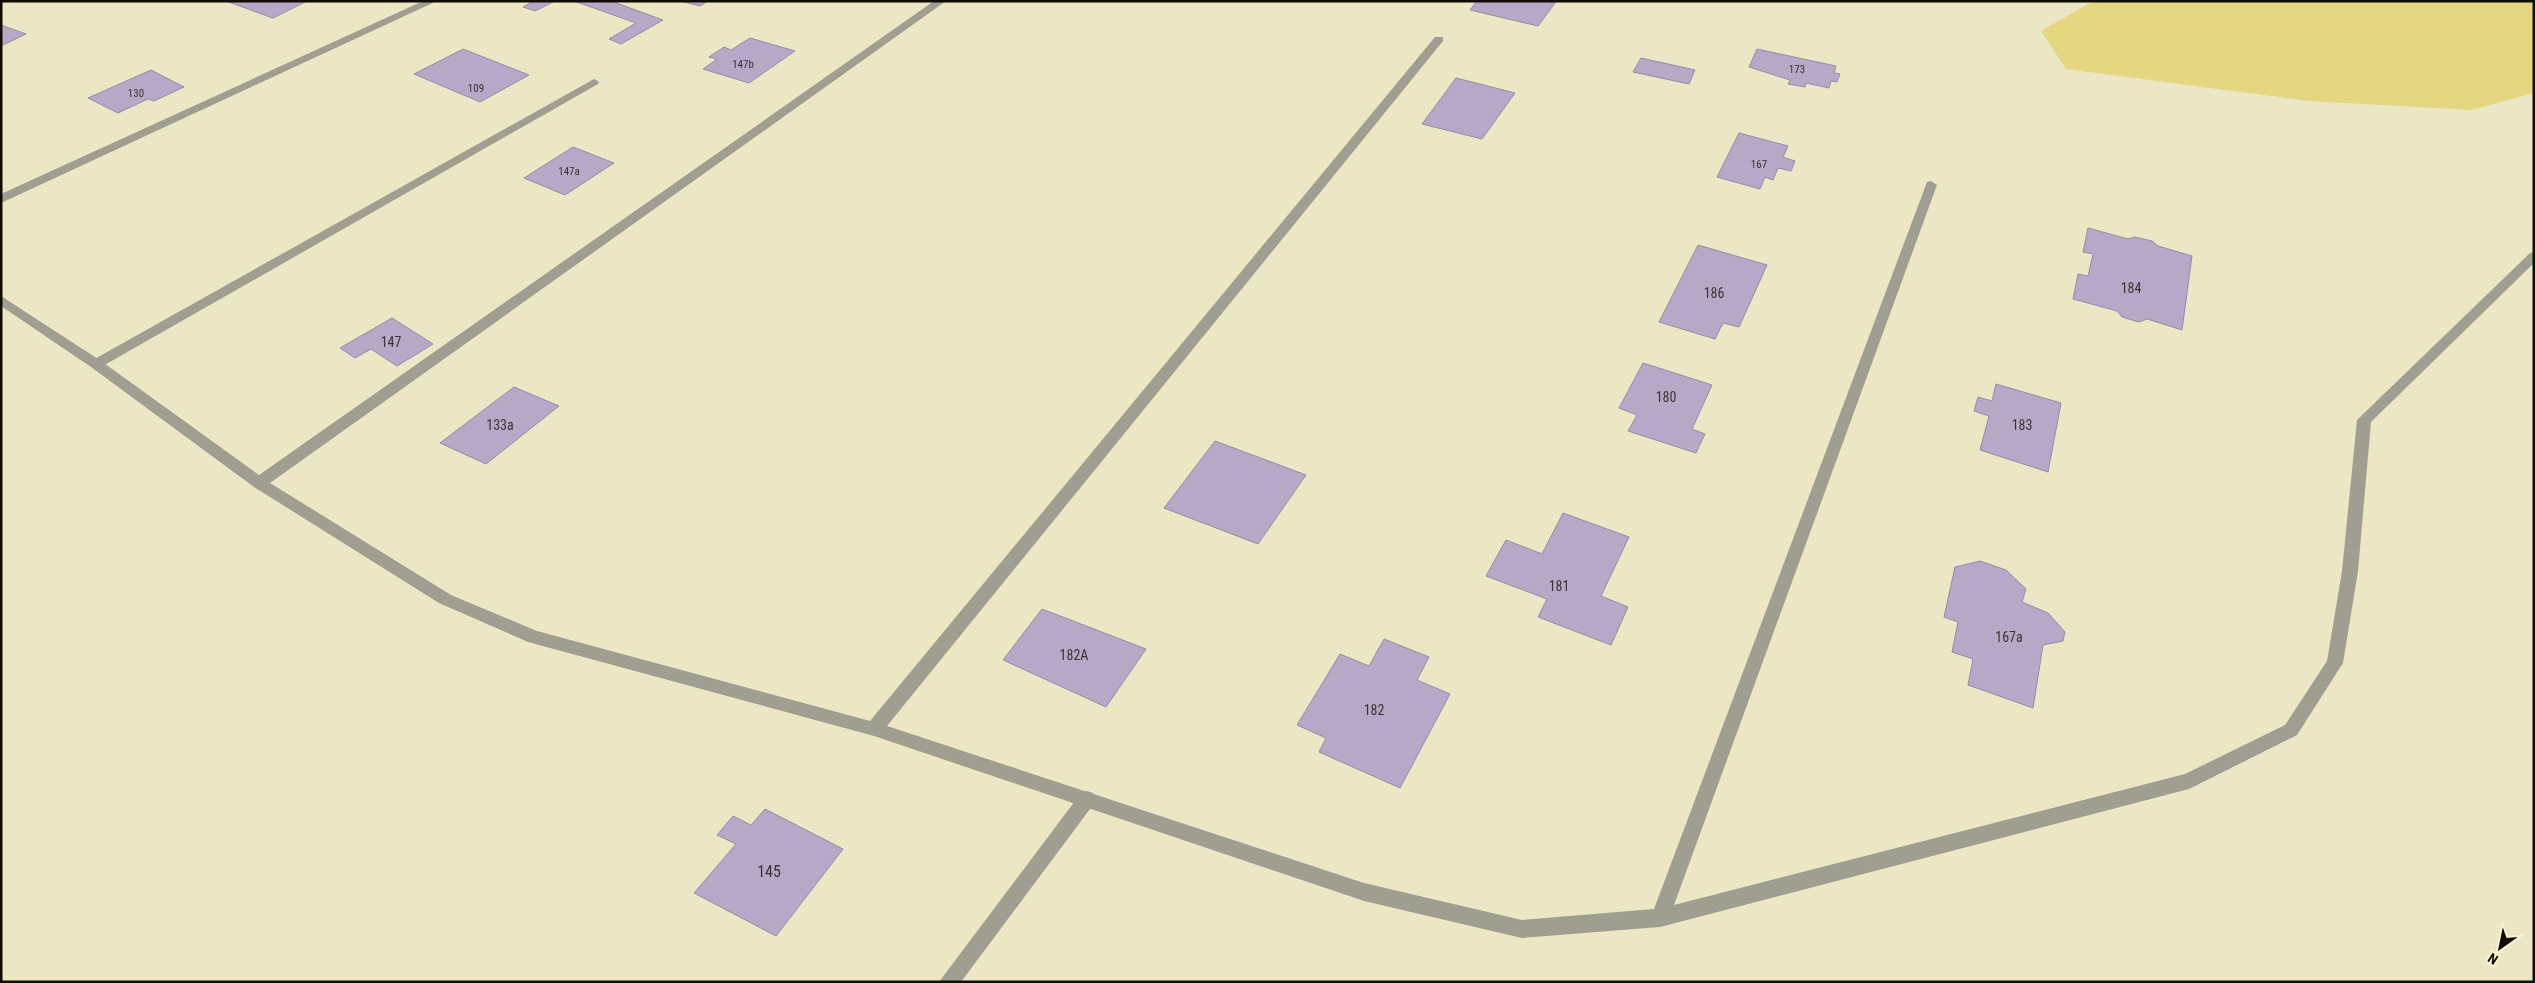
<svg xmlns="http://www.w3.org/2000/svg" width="2535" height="983" font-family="'Roboto Condensed',sans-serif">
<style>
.green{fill:#e5d781}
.building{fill:#b6a9c7;stroke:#978aa8}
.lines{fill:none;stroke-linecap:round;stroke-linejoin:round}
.service{fill:#a09e90;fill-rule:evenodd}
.minor{fill:#a09e90;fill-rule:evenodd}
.labels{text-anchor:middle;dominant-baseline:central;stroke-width:4.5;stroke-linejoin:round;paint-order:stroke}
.far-number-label{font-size:11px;fill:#393434}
.number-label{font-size:14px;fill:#393434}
.near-number-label{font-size:16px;fill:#393434}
</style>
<rect width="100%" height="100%" fill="#ebe6c3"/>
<path class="green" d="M2097,1H2534V93L2471,110L2309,101L2066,69L2041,31L2088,4Z"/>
<path class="building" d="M226,1H307L273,18Z
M534,1H555L535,11L523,7Z
M574,1H611L663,20L621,44L609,39L636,23Z
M680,1H708L700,6Z
M1477,1H1549L1555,3L1538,26L1470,10Z
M1,25L26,34L1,46Z
M750,38L795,51L749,83L703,69L717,59L709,57L724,47L731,50Z
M463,49L529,75L480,102L414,74Z
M1757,49L1836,66L1834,73L1840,74L1837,82L1831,81L1829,88L1806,83L1805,87L1788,84L1790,80L1749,67Z
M1641,58L1695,70L1689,84L1633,72Z
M151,70L184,87L154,101L148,99L118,113L88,98Z
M1456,78L1515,93L1482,139L1422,124Z
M1739,133L1788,146L1783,157L1795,161L1791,171L1778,168L1773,180L1765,177L1760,189L1717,177Z
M573,147L614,163L565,195L524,178Z
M2088,228L2128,239L2135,237L2152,241L2158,246L2192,256L2182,330L2147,319L2139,322L2122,317L2117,311L2073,299L2078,274L2088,276L2093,254L2083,252Z
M1698,245L1767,265L1739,327L1723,323L1715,339L1659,322Z
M392,318L433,344L397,366L371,349L355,358L340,348Z
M1643,363L1712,385L1692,429L1705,434L1696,453L1628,431L1637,415L1619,408Z
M1996,384L2061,403L2048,472L1980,450L1989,416L1974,411L1978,397L1992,401Z
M514,387L559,406L486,464L440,443Z
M1215,441L1306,475L1258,544L1164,508Z
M1563,513L1629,537L1601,596L1628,607L1611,645L1538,617L1547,599L1486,576L1506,540L1542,554Z
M1980,561L2006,570L2026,589L2022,602L2048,613L2065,632L2063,641L2043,645L2033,708L1968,685L1973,659L1952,652L1958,622L1944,617L1955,567Z
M1042,609L1146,649L1106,707L1003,660Z
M1384,639L1429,657L1417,680L1450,694L1400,788L1319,752L1326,738L1297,725L1340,654L1369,666Z
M765,809L843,849L776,936L694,893L736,844L717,835L733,816L751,825Z"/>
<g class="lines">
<path class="service" d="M594,79L599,82L598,84L101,367H91L89,364L91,361Z
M1087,791L1093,793L1096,799L1093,805L961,982H939L1081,793Z"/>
<path class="minor" d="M423,1H437L1,203V194Z
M934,1H946L270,483L451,595L537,631L870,721L1435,37H1443V41L887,726L1364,883L1522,920L1654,909L1927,182L1931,181L1937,185L1674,905L2185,774L2285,725L2327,661L2342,571L2357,420L2530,253L2534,252V263L2371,422L2358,571L2343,663L2297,735L2189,789L1660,927L1522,938L1364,901L874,736L528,642L439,603L254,487L91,367L1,306V296L101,361L259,475Z"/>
</g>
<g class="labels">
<g class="far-number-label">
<text x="743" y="64">147b</text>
<text x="1797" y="69">173</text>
<text x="476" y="88">109</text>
<text x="136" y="93">130</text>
<text x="1759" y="164">167</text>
<text x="569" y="171">147a</text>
</g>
<g class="number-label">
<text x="2131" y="288">184</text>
<text x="1714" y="293">186</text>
<text x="391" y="342">147</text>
<text x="1666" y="397">180</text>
<text x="500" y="425">133a</text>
<text x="2022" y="425">183</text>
<text x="1559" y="586">181</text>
<text x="2009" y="637">167a</text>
<text x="1074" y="655">182A</text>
<text x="1374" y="710">182</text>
</g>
<g class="near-number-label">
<text x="769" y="871">145</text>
</g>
</g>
<rect width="2535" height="983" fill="none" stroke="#0f0d03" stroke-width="5"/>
<g transform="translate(2500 948) rotate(213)" stroke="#f8f3d0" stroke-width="4" paint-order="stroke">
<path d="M0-4L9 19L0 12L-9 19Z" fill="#0f0d03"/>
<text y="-8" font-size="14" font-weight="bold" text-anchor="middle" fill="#0f0d03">N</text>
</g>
</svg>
